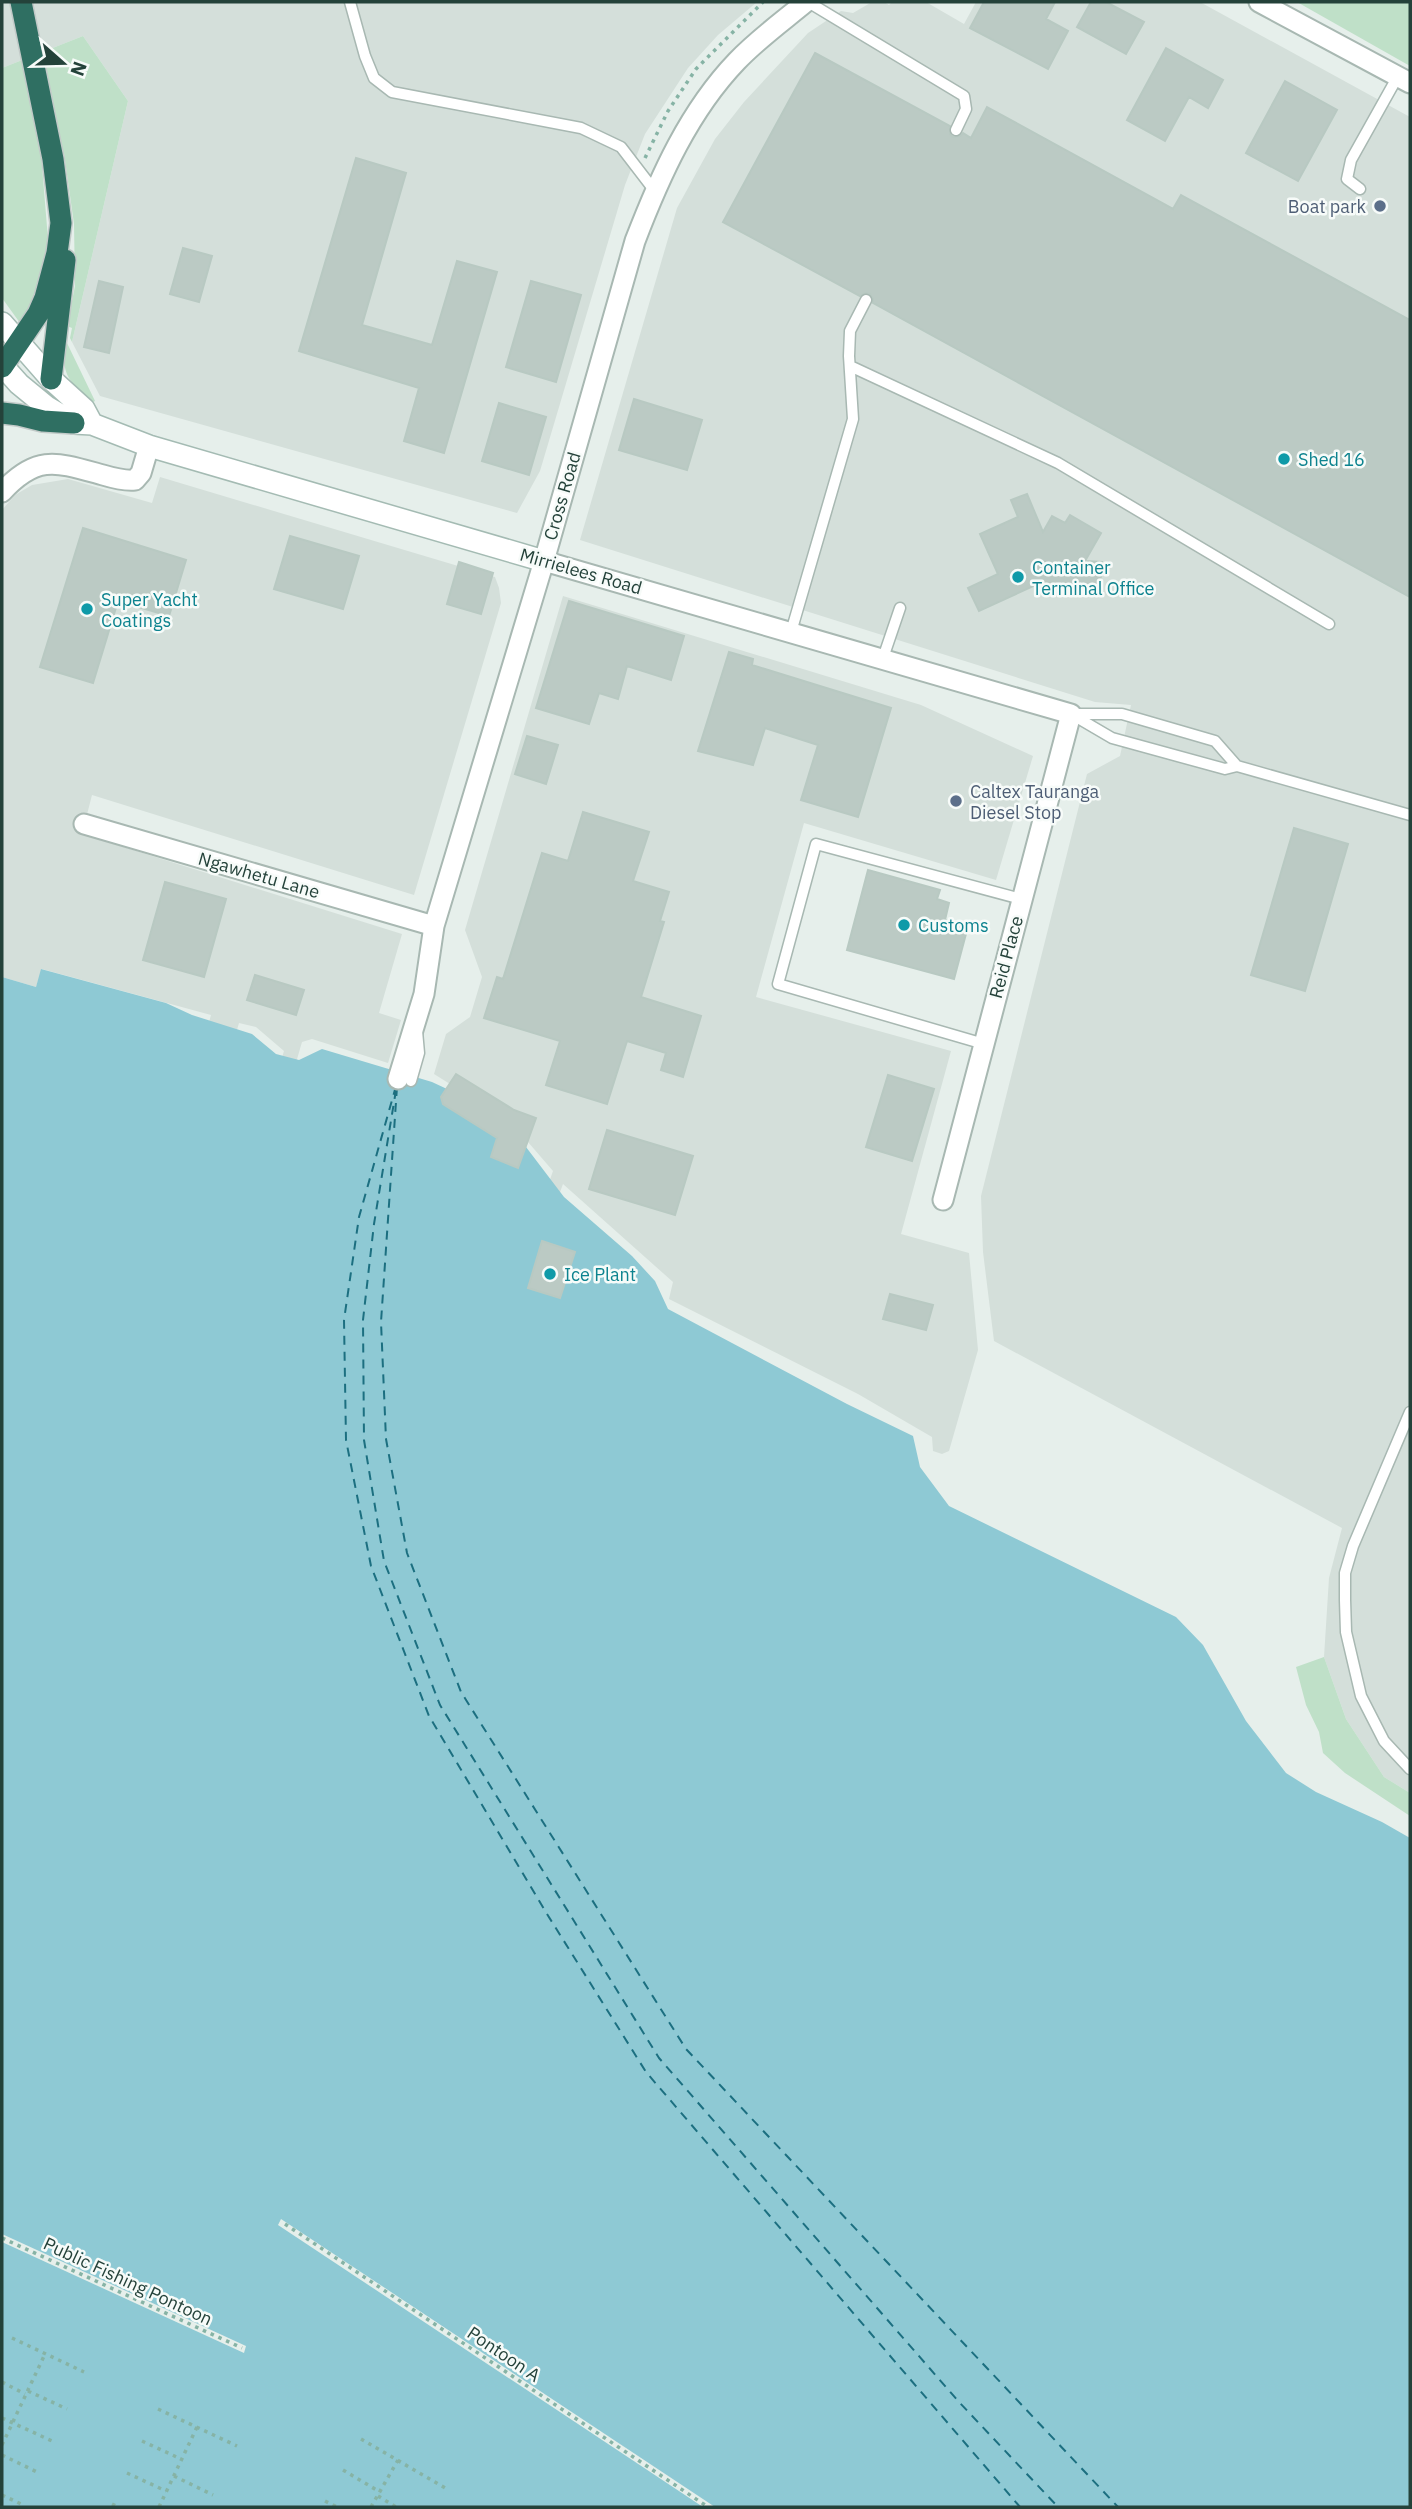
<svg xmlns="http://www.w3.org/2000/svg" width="1412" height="2509" font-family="'IBM Plex Sans',sans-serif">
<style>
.built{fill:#d4dfda;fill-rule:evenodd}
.green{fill:#bfe0c8}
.water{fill:#8ec9d4}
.pier{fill:#e6efeb}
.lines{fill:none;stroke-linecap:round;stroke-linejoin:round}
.ferry{stroke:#1c6f80;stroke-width:2;stroke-dasharray:9 7;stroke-linecap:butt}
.building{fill:#bbcac4;stroke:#b8c9c2;stroke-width:2}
.lane-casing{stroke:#a8b8b2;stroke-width:13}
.street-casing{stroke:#a8b8b2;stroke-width:23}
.secondary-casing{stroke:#a4bbb3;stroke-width:24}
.highway-casing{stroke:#c2cac8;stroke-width:24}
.path{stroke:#86b3a5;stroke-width:3.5;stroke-dasharray:3.5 5;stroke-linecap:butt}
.lane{stroke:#fff;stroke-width:10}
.street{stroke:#fff;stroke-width:19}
.secondary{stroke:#fff;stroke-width:21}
.highway{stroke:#2f6f62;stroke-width:21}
.service-dot{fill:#5c6f8a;stroke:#f7fbf9;stroke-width:2.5}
.culture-dot{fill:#0f9aa8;stroke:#f7fbf9;stroke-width:2.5}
.labels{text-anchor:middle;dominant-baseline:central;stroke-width:5;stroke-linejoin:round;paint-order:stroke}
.service-label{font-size:18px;fill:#4e5e75;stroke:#f7fbf9;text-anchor:end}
.culture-label{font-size:18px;fill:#0d838f;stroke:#f7fbf9;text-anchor:start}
.street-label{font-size:18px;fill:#24423a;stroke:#f7fbf9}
</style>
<rect width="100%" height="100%" fill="#e6efeb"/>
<path class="built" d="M2,2H757L718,35L688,68L645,134L625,185L540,471L517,513L100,396L72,342L128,101L83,36L2,68Z
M872,2H884L889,5L892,2H926L964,24L976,2H1200L1410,117V1793L1384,1777L1346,1719L1324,1657L1329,1578L1342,1528L994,1341L983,1252L981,1196L1087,774L1120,756L1131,705L1095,702L580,540L677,208L715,139L744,102L808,33L841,11L853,13Z
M160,477L495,577L499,588L501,603L414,895L92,795L82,834L402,934L379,1013L401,1020L388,1063L312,1039L302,1042L290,1083L293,1084L292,1089L304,1092L301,1101L164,1062L166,1057L197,1066L211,1015L42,969L36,987L2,977V510L15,495L32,485L68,479L152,503ZM239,1023L256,1027L284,1051L277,1074L256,1068L251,1082L224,1074Z
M563,596L921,705L1033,756L996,880L804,823L756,997L951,1051L901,1234L969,1253L978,1350L949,1451L942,1454L933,1451L932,1437L858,1394L669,1299L673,1282L563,1184L546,1230L530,1237L553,1171L528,1142L518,1168L491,1157L490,1134L443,1104L441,1098L450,1084L434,1074L446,1034L470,1017L482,977L465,930Z"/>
<path class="green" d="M1297,2H1410V66Z
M83,36L128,101L72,342L70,338L72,328L67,326L75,286L74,224L64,153L41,154L48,239L40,288L20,323L2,298V68Z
M66,335L67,343L95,401L93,402C64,379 61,371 66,335Z
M1324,1657L1346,1719L1384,1777L1410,1793V1816L1345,1773L1323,1753L1319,1732L1306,1705L1296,1667Z"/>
<path class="water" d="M41,969L166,1003L192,1015L252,1034L276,1054L299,1060L322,1049L432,1082L447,1089L441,1097L443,1104L489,1133L503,1123L491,1157L518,1167L526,1147L564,1197L632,1256L655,1281L668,1309L847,1404L913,1436L920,1467L949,1506L1176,1617L1203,1645L1246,1721L1286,1773L1316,1792L1382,1822L1410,1838V2507H2V977L36,987Z"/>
<path class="pier" d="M281,2219L715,2507H703L278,2225Z
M2,2234L246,2346L244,2353L2,2242Z"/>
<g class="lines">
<path class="ferry" d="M396,1086L359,1217L344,1320L346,1440L371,1566L429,1716L547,1914L646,2072L1020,2507
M397,1087L381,1322L386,1439L407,1553L461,1692L686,2049L1118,2507
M396,1090L374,1224L363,1320L364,1440L384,1561L440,1705L659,2058L959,2402L1058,2507"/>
</g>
<path class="building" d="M984,2H1055L1046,19L1068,31L1048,69L970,28Z
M1091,2H1106L1144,22L1126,54L1077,27Z
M1166,48L1223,80L1208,108L1189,97L1165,141L1127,120Z
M815,53L950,126V134L953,137L960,136L963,133L971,138L987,107L1173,209L1181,195L1410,320V597L873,303V299L870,294L865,293L860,296L723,222Z
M1285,81L1337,110L1298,181L1246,153Z
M356,158L406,173L362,325L432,345L457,261L497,272L444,453L404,441L419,388L299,351Z
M183,248L212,256L199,302L170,294Z
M99,281L123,287L109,353L84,347Z
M531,281L581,295L556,382L506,367Z
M634,399L702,420L687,470L619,450Z
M499,403L546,417L529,475L482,461Z
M1027,494L1043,532L1052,516L1065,523L1070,515L1101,533L1085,561L1102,562L1100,586L1042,582L979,611L968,588L998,574L980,534L1018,517L1011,500Z
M83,528L186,560L169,616L118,601L93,683L40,667Z
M290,536L359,556L343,609L274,589Z
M459,562L493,573L481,614L447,604Z
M569,601L684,636L671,680L627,666L618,699L599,693L589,724L536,708Z
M729,652L753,659L752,665L891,708L858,817L801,800L818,745L765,728L753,765L698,751Z
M527,736L558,745L546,784L515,774Z
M583,812L649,832L633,881L669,892L660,921L664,922L641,997L701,1016L683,1077L661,1070L666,1053L627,1041L607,1104L546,1085L560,1041L484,1018L497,977L503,979L542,853L568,861Z
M1294,828L1348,844L1305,991L1251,975Z
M868,870L940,890L937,899L949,903L945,920L967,930L954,979L847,950Z
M165,882L226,899L204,977L143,960Z
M255,975L304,990L296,1015L247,1000Z
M456,1074L514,1110L536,1118L518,1168L491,1157L497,1138L443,1104L441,1097Z
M888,1075L934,1089L912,1161L866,1147Z
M607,1130L693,1156L675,1215L589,1189Z
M542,1241L575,1252L560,1298L528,1288Z
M890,1294L933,1305L926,1330L883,1319Z"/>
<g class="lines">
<defs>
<path id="lane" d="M350,2L365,56L374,78L392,92L581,128L621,147L654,190
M808,2L964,96L966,109L956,130
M1360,189L1347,179L1351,160L1398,76
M850,366L1058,463L1329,624
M791,632L853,419L849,356L850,331L866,300
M883,658L900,608
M1071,714L1112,738L1225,769L1237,766L1410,815
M1071,714H1122L1215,741L1237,766
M984,1044L778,984L816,844L1021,899
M411,1081L419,1053L417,1031
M1410,1412L1353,1546L1345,1573V1600L1346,1632L1361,1696L1384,1741L1410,1769"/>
<path id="street" d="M1259,2L1410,83
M2,492C37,454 56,462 103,475C113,478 124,481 135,480L141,473L149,446
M544,561L1071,714L943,1200
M84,824L434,926
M398,1079L424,994L434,926L544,561L635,241C660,176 689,111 737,61C758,39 783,21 806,2"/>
<path id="secondary" d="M2,323L51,379L84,409L92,424
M2,365L19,384L47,407L74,423L92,424L149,446L544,561"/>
<path id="highway" d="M2,367L38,314L45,298L57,253L61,223L53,159L21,2
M51,379L65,260
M2,413L19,415L43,421L74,423"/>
</defs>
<use href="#lane" class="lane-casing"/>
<use href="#street" class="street-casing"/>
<use href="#secondary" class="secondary-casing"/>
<use href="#highway" class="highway-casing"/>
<path class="path" d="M645,158L668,111L696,69L763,2
M285,2224L708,2507
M2,2238L242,2348
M12,2338L84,2372
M2,2382L25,2394
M28,2391L67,2409
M158,2409L237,2446
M2,2418L52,2441
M361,2439L447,2489
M142,2441L181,2459
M2,2445L45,2354
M2,2455L37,2472
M343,2470L380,2492
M127,2473L166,2491
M174,2476L213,2495
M2,2495L21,2504
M378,2496L396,2507
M325,2501L337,2507
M112,2504L118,2507
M159,2507L197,2427
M371,2507L398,2460"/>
<use href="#lane" class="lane"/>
<use href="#street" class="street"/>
<use href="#secondary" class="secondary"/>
<use href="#highway" class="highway"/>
</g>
<g class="service-dot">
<circle cx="1380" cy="206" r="7"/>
<circle cx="956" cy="801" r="7"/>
</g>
<g class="culture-dot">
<circle cx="1284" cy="459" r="7"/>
<circle cx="1018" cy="577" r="7"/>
<circle cx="87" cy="609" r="7"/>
<circle cx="904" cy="925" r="7"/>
<circle cx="550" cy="1274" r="7"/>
</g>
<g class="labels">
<g class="service-label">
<text x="1366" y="206">Boat park</text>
<text x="970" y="791" text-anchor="start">Caltex Tauranga<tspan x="970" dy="21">Diesel Stop</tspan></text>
</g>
<g class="culture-label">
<text x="1298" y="459">Shed 16</text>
<text x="1032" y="567">Container<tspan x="1032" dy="21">Terminal Office</tspan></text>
<text x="101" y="599">Super Yacht<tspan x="101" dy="21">Coatings</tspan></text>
<text x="918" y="925">Customs</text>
<text x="564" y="1274">Ice Plant</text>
</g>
<g class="street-label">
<text transform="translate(562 496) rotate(-74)">Cross Road</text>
<text transform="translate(581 571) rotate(16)">Mirrielees Road</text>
<text transform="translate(259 875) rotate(16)">Ngawhetu Lane</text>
<text transform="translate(1006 957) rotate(-75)">Reid Place</text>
<text transform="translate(128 2281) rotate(25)">Public Fishing Pontoon</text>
<text transform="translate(504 2354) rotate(34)">Pontoon A</text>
</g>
</g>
<rect width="1412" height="2509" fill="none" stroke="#24423a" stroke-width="7"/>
<g transform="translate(63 63) rotate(110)" stroke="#f7fbf9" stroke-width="5" paint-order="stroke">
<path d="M0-5L12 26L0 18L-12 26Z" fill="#24423a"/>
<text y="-10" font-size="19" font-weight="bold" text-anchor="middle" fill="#24423a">N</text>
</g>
</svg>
